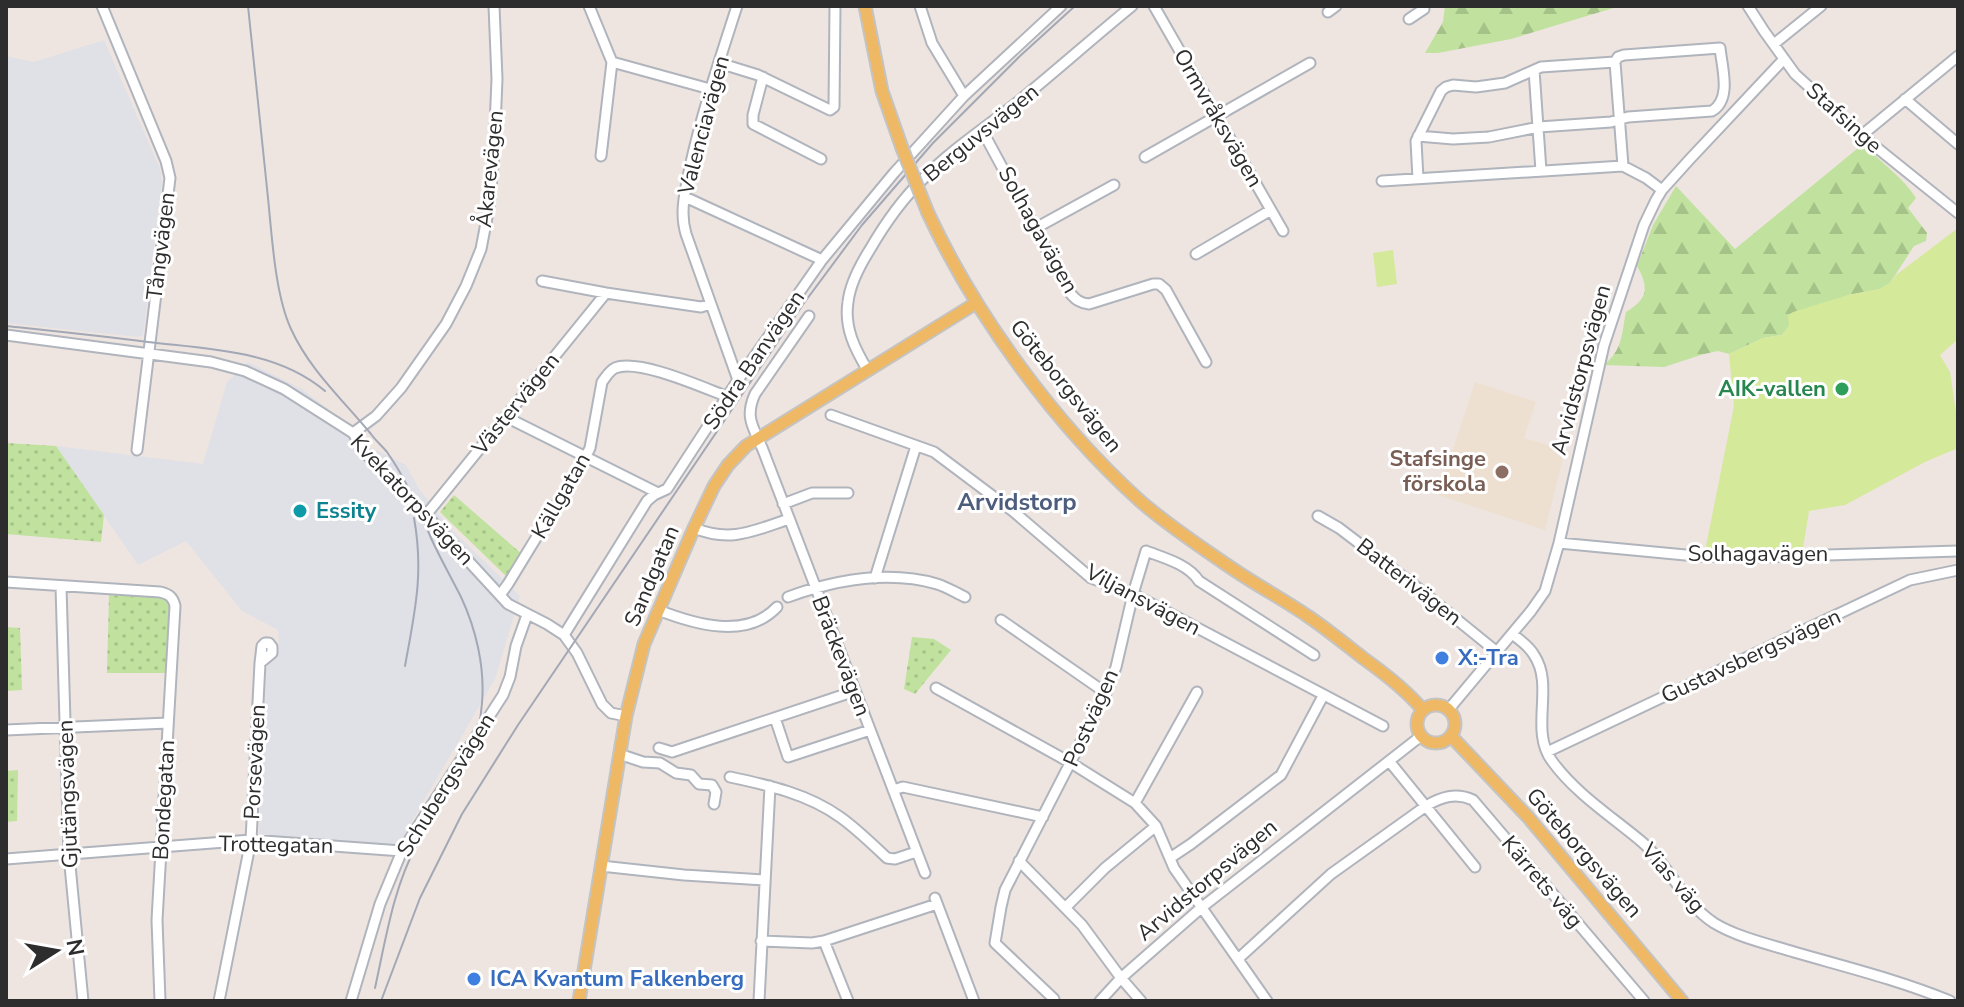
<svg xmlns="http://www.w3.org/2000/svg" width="1964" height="1007" font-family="'Nunito Sans',sans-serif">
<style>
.industrial{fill:#e0e0e7}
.education{fill:#eee0d0}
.green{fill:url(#green-dots)}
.forest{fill:url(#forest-firs)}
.pitch{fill:#d4e99a}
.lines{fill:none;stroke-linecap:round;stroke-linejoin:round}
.minor-casing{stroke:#b0b4bc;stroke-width:13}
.major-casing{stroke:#c4c4c4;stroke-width:15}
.minor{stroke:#fff;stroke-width:9}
.major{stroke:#eeb864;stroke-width:11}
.rail{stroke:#a2a8b6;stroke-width:2}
.major-bridge-casing{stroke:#c4c4c4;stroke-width:15;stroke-linecap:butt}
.major-bridge{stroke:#eeb864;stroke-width:11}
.leisure-dot{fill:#2e9e5b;stroke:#fff;stroke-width:3}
.education-dot{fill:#8d6e63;stroke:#fff;stroke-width:3}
.culture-dot{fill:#0f9aa8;stroke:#fff;stroke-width:3}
.shop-dot{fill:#3f7fe0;stroke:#fff;stroke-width:3}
.labels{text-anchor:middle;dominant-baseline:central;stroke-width:6;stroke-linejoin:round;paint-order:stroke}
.street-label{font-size:22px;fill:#2d2d2d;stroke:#fff}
.leisure-label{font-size:22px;font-weight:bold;fill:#27864d;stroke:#fff;text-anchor:end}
.education-label{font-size:22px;font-weight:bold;fill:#785e54;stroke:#fff;text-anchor:end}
.culture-label{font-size:22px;font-weight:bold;fill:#0d838f;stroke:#fff;text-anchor:start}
.shop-label{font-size:22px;font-weight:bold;fill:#366cbe;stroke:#fff;text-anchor:start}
.neighbourhood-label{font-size:24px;font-weight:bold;fill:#4d5d7d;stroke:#fff}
</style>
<defs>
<pattern id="green-dots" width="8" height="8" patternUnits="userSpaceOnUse" patternTransform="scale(2)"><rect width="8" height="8" fill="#c0e29e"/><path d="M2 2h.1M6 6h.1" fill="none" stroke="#a5c288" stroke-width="1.8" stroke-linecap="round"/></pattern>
<pattern id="forest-firs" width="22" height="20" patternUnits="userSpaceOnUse" patternTransform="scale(2)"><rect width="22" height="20" fill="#c0e29e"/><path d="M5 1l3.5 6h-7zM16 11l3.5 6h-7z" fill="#a5c288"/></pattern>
</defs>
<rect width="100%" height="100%" fill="#eee5e0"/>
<path class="industrial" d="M104,40L160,169L162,181L143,335L138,337L6,323V56L34,62Z
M248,362L302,389L339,418L370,447L406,465L419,489L448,526L520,596L495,679L398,845L309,841L259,835L266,669L269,663L278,654L279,642L278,630L242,611L186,541L138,565L56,446L203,464L227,382Z"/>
<path class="education" d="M1475,382L1536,402L1524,438L1565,450L1545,530L1438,495Z"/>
<path class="green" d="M6,443L56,446L104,515L101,542L6,534Z
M454,495L523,555L506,576L440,512Z
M109,595L167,598L170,604L168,673H107Z
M6,627L20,628L22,690L6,691Z
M912,637L934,639L951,650L915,694L904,689Z
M18,770L17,821L6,822V771Z"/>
<path class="forest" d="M1445,6H1620L1511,39L1438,53H1425L1443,22Z
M1863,144C1880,162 1903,177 1916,198L1908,208L1927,233L1926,241L1914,246L1890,283L1880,289L1848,295L1789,326L1782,335L1763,338L1729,354L1718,351L1704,354L1664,367L1604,365C1623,349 1621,336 1626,312C1647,299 1650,289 1637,266L1653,225L1676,186L1735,249Z"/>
<path class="pitch" d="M1958,228V339L1940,355L1950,372L1958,426V448L1925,462L1845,505L1809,511L1803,548L1705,551L1734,406L1729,354L1763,338L1782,335L1789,326L1788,315L1793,312L1848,295L1879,289L1890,283L1896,275Z
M1393,250L1397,284L1377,287L1373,253Z"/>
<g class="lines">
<defs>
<path id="minor" d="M102,6L166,161L170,178L137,450
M589,6L612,62L601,156
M737,6C720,59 702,112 690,167C686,189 679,211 686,234L738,380
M1154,6L1283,231
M1748,6L1764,31L1795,74L1866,139L1958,213
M1328,12L1336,6
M1409,19L1424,9L1422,6
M1774,44L1821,6
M612,62L710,89
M1615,62L1623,166
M719,63L758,75L830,110L834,107L835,6
M1534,70L1541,171
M763,77L753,115V124L821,159
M964,96L1061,6
M1905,99L1958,144
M982,130L1070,293C1076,300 1080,303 1089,304L1153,284H1159L1166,290L1206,362
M1862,135L1958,56
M1418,136L1453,139L1489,137L1539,127L1611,122L1628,117L1712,111C1732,99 1722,68 1720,48L1624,55L1618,57L1615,62L1541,67L1505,83L1476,87L1453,85L1446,87L1441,91L1416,141L1418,179
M1145,157L1310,63
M1382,181L1623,166L1646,178L1662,190
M685,197L822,260
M1034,229L1114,185
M1196,254L1271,210
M542,281L606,293L701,307L711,304
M809,316L755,394C744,418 754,428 763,450L925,873
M6,335L211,362L245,371L284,389L353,433L365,453L426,515L508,604L547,624L564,635L577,653L602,704L611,713L626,716
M868,371C855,349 844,328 848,302C850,284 859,267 869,251C884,225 902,199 924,178C952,149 988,126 1019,101C1057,70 1094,37 1132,6
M831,415L934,452L1014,512L1091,578L1133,594L1383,726
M506,417L658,493
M353,433L376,416L401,388L446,324L466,286L481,249L490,202L494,151L497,79L494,6
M783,504L812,493H848
M426,515L606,293
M1318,516L1339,528L1423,592L1497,652
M694,528C731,543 753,531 789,519
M1559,543L1696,556L1762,557L1958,551
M875,578L916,446
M6,582L160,592C169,594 173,597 175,606L157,920L160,1001
M61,587L69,855L83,1001
M500,595L508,584L586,456L590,448L602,382C606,377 609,371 615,368C638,358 704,388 728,397
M788,597C835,580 888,570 937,584C947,587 956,593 965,597
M658,610C694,624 746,640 777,607
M1001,620L1106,693
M1512,634C1520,640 1529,646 1534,655C1555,686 1529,730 1552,761C1575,793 1611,816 1642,842C1669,865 1683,903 1714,923C1737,937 1768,944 1794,952C1846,967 1899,980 1950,1001
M564,635L647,501L654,495L667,489L738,380L822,260L894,173L964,96L932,43L920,6
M936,688L1071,763L1135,803L1156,826L1174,868L1267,1001
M1449,709L1531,611L1545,591L1559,543L1604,345L1644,225L1656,200L1662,190L1690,159L1784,59
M775,718L788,757L870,730
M6,730L168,723
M659,748L672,752L855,691
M1547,752L1910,580L1958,570
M619,754L643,762L660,763L676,773L691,775L699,784L712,785L716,792L714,804
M1389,761L1475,867
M730,777C768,785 808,794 840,817C857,829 872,844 887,858L895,859L916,852
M893,790L903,787L1043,817
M1135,803L1197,692
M1170,858L1191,844L1281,775L1323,696
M6,859L251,840L402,851
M1019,861L1082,925L1121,978L1141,1001
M601,866L684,875L764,880
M935,898L974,1001
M1066,907L1105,868L1156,826
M761,941L812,943L824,941L937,904
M824,941L848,1001
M1238,959L1331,874L1426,806C1441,797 1456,792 1473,800L1644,1001
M1054,999L995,943L1001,907L1005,890L1106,693L1116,667L1133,594L1146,551C1164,558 1188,564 1199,581L1314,655
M219,1001L251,840L260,663L262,646L265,643H269L272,647V653L260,663
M351,1001L380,904L402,851L503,695L510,677L516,646L527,615
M759,1001L770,786
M1100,1001L1121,978L1201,908L1421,736"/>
<path id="major" d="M865,6L882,91L902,148
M928,213C976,316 1055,424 1139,500C1166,524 1198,545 1227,565C1254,584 1283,599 1309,617C1328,630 1345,644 1363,658C1384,673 1405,689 1422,709
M1417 724a19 19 0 1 1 38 0a19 19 0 1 1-38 0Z
M1451,736L1528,817L1682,1001
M579,1001L626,716L644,644L694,528L714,486L728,465L746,446L976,303"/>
</defs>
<use href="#minor" class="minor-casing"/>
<use href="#major" class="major-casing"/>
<use href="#minor" class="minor"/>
<use href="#major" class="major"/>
<path class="rail" d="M248,6C255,70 261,134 268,198C272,237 275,294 291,329C309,369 343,400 371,434C376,441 382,446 387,452C406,479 418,508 431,538C440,558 451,577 461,597C476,629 485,667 482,703C479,758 442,797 417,844C393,889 386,938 375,988
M6,326C53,331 101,336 148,342C208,349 277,350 325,391
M405,666C415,611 424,573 414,518
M381,1001L420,898L462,814L518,725L804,303L862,225L933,143L1020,56L1075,6"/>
<defs>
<path id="major-bridge" d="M902,148L928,213"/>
</defs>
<use href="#major-bridge" class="major-bridge-casing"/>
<use href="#major-bridge" class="major-bridge"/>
</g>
<circle class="leisure-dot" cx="1842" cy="389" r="8"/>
<circle class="education-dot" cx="1502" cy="472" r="8"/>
<circle class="culture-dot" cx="300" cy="511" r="8"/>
<g class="shop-dot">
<circle cx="1442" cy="658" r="8"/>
<circle cx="474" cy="979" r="8"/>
</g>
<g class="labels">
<g class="street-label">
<text transform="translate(1218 118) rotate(60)">Ormvråksvägen</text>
<text transform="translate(1844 118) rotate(42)">Stafsinge</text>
<text transform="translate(704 125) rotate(-75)">Valenciavägen</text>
<text transform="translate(981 133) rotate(-39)">Berguvsvägen</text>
<text transform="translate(490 169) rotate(-84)">Åkarevägen</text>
<text transform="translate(1038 230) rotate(61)">Solhagavägen</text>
<text transform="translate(161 246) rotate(-83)">Tångvägen</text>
<text transform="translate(754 360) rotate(-56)">Södra Banvägen</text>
<text transform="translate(1581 370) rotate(-75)">Arvidstorpsvägen</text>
<text transform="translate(1066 386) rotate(51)">Göteborgsvägen</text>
<text transform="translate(516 404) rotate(-51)">Västervägen</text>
<text transform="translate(561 496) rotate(-60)">Källgatan</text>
<text transform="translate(412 500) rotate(47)">Kvekatorpsvägen</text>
<text x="1758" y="554">Solhagavägen</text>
<text transform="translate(652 576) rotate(-67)">Sandgatan</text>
<text transform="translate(1409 582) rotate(38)">Batterivägen</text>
<text transform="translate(1143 600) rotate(28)">Viljansvägen</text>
<text transform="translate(841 656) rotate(69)">Bräckevägen</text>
<text transform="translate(1751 656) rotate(-25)">Gustavsbergsvägen</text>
<text transform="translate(1091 718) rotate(-66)">Postvägen</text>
<text transform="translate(255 762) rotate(-87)">Porsevägen</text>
<text transform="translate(446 785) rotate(-58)">Schubergsvägen</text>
<text transform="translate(68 794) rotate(-92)">Gjutängsvägen</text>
<text transform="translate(164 800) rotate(-87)">Bondegatan</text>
<text transform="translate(276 845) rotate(1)">Trottegatan</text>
<text transform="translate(1584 853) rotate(49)">Göteborgsvägen</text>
<text transform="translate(1673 878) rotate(49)">Vias väg</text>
<text transform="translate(1207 880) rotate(-40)">Arvidstorpsvägen</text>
<text transform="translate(1542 882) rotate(50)">Kärrets väg</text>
</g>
<g class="leisure-label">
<text x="1826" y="389">AIK-vallen</text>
</g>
<g class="education-label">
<text x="1486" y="459">Stafsinge<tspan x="1486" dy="25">förskola</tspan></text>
</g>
<g class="culture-label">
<text x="316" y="511">Essity</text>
</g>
<g class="shop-label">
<text x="1458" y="658">X:-Tra</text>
<text x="490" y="979">ICA Kvantum Falkenberg</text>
</g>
<g class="neighbourhood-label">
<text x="1017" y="502">Arvidstorp</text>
</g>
</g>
<rect width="1964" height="1007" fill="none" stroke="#2d2d2d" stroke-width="16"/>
<g transform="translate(56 951) rotate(79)" stroke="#ffffff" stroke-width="6" paint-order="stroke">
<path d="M0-6L14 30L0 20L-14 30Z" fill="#2d2d2d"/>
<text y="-12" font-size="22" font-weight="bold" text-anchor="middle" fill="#2d2d2d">N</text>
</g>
</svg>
